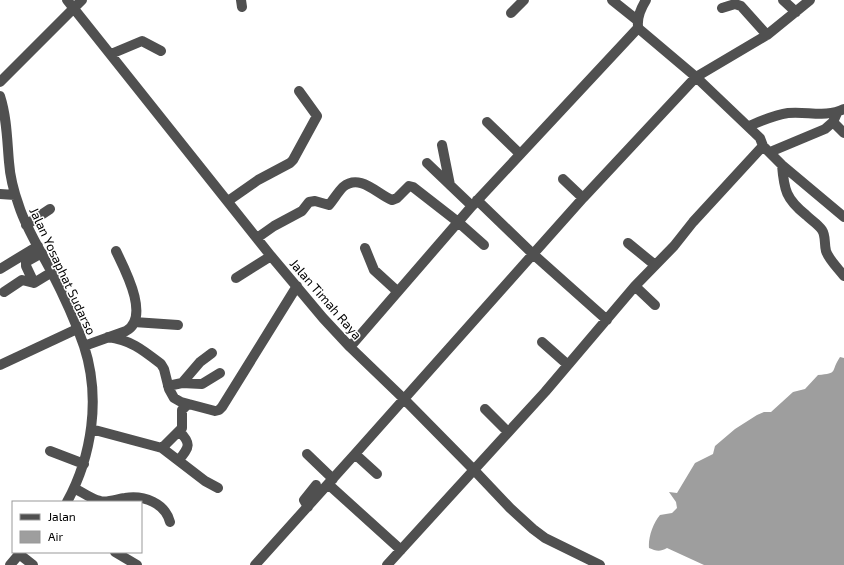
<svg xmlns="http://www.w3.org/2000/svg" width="844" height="565" font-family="'Exo 2',sans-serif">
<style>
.water{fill:#9e9e9e}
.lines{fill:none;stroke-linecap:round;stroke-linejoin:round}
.minor{stroke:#505050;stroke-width:10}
.labels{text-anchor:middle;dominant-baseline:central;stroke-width:3;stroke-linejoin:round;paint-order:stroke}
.street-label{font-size:13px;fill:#000;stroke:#fff}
</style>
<rect width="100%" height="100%" fill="#fff"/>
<path class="water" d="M840,357L844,358V565H704L667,548C660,552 656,551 649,548C648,538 653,523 660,515L672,513L677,508L676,502L669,492L677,493L695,463L713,454L715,446L735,429L757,415L764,412H771L793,392L805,389L818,375C839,373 830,372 840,357Z"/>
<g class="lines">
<path class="minor" d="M67,0L271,256L323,318L350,347L404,399L474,470L510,508L533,529L545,538L600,565
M241,0L242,7
M612,0L637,20
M783,0L796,12
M722,8L735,4L741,6L767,35
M511,13L524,0
M638,26C637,16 641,8 646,0
M111,54L142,41L161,51
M0,82L82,0
M0,96C7,118 7,140 9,162C10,177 14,192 19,206C26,228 39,248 50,269C63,294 75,320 84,346C101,398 92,456 67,502
M487,122L520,154
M833,122L844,133
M749,126C761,121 774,115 788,113C807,111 826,118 844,109
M442,145L450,185
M763,146L782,165L844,217
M770,152L825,129L833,122L837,113
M427,163L472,206
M782,165C784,190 786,199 806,215C811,220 818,224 822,230C826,236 824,243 826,251C829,260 838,268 844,276
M563,179L583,198
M0,194L15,195
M477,200L533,254L607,320
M228,201L258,180L290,163L293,160L317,116L299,91
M26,225L50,209
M257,238L274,226L302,211L309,202L315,201L329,205C334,199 338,192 343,187C360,173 377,194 392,200L397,198L409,186L413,187L458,222L484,245
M628,243L655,265
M365,248L374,270L397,291
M0,269L38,246
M236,278L271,256
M34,283L26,266V262L42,253
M635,286L655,305
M4,292L22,280L34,283L52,272
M134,322L178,325
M108,337C131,340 143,350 161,364L164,369L169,389L174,398L181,402L215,411L219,410L222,407L297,286
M542,342L568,365
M84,346L126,331C151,317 124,268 116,251
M350,347L472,206L638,28L696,77L760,138L763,146L693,222L674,246L635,286L545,392L387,565
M0,365L77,329
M182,383L200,362L212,353
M168,386L182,383L202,384L220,373
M485,409L508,432
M91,429L162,448L182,428V410L188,404
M162,448L205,481L218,488
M50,451L84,464
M307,454L333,479
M355,454L377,474
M179,460C189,447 192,444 179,431
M328,484L401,550
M74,488C82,492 91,499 100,501C107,503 117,499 125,498C144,495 165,503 170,522
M308,507L304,500L316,485
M115,552L137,565
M19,554L33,565
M10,565L21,552
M255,565L355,454L583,198L696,77L767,35L810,0"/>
</g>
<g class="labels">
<g class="street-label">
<text transform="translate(63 271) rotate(65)">Jalan Yosaphat Sudarso</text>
<text transform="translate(326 299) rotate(49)">Jalan Timah Raya</text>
</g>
</g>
<rect x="12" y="501" width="130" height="52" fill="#ffffff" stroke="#999999"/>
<rect x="20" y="514" width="20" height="6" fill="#505050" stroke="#999999"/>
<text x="48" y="521" font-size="12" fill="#000000">Jalan</text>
<rect x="20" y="531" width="20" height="12" fill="#9e9e9e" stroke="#999999"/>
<text x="48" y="541" font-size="12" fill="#000000">Air</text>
</svg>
